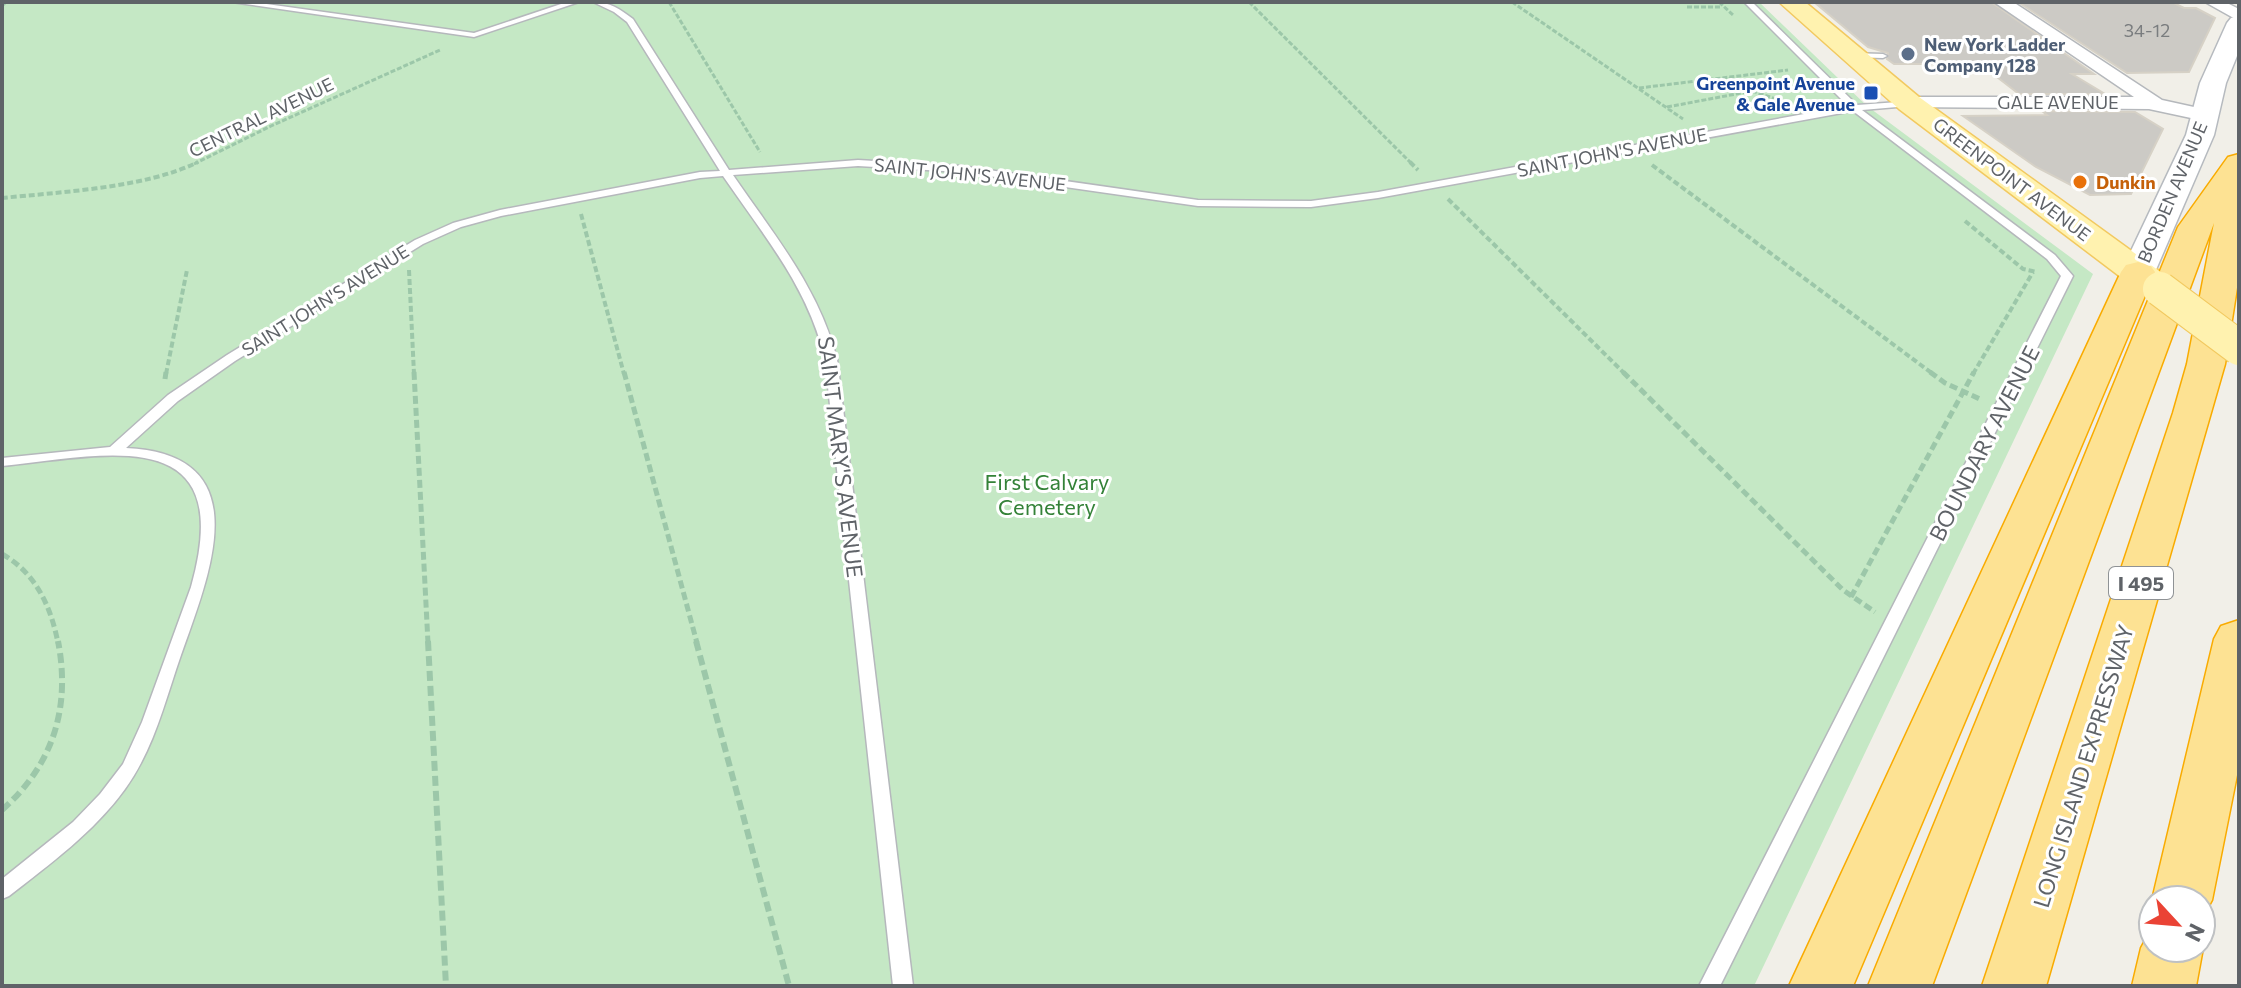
<svg xmlns="http://www.w3.org/2000/svg" width="2241" height="988" font-family="Commissioner,sans-serif">
<style>
.green{fill:#c5e8c5}
.building{fill:#cccac5;stroke:#d6d1c6;stroke-width:2}
.lines{fill:none;stroke-linecap:round;stroke-linejoin:round}
.lane-casing{stroke:#b5b8bc;stroke-width:3}
.street-casing{stroke:#b5b8bc;stroke-width:3}
.secondary-casing{stroke:#b6babf;stroke-width:3}
.primary-casing{stroke:#f2c960;stroke-width:3}
.highway-casing{stroke:#f9ab00;stroke-width:3}
.path-far3{stroke:#9cc7a9;stroke-width:3;stroke-dasharray:5 2;stroke-linecap:butt}
.path-far2{stroke:#9cc7a9;stroke-width:4;stroke-dasharray:6 3;stroke-linecap:butt}
.path-far1{stroke:#9cc7a9;stroke-width:5;stroke-dasharray:8 4;stroke-linecap:butt}
.path{stroke:#9cc7a9;stroke-width:6;stroke-dasharray:10 5;stroke-linecap:butt}
.lane{fill:#fff;fill-rule:evenodd}
.street{fill:#fff;fill-rule:evenodd}
.secondary{fill:#fff;fill-rule:evenodd}
.primary{fill:#fff2af;fill-rule:evenodd}
.highway{fill:#fde293;fill-rule:evenodd}
.primary-bridge-casing{stroke:#f2c960;stroke-width:36;stroke-linecap:butt}
.primary-bridge{stroke:#fff2af;stroke-width:34}
.service-dot{fill:#5c6f8a;stroke:#fff;stroke-width:3}
.transit-dot{fill:#1a4fb4;stroke:#fff;stroke-width:3}
.food-dot{fill:#e8710a;stroke:#fff;stroke-width:3}
.labels{text-anchor:middle;dominant-baseline:central;stroke-width:6;stroke-linejoin:round;paint-order:stroke}
.number-label{font-size:18px;fill:#7a7d7f}
.far-service-label{font-size:18px;font-weight:bold;fill:#4e5e75;stroke:#fff;text-anchor:start}
.far-transit-label{font-size:18px;font-weight:bold;fill:#164399;stroke:#fff;text-anchor:end}
.far-street-label{font-size:18px;fill:#5f6368;stroke:#fff}
.far-food-label{font-size:18px;font-weight:bold;fill:#c56008;stroke:#fff;text-anchor:start}
.shield{fill:#fff;stroke:#8f9295;stroke-width:2}
.shield-label{font-size:20px;font-weight:bold;fill:#5f6368}
.street-label{font-size:22px;fill:#5f6368;stroke:#fff}
.park-label{font-size:22px;fill:#348238;stroke:#fff}
</style>
<rect width="100%" height="100%" fill="#f1efe8"/>
<path class="green" d="M2,2H1759L1867,106L2093,274L1754,986H2Z"/>
<path class="building" d="M1814,2H1991L2094,74H2072L2105,94H2019L1980,64H1894L1887,59L1888,53L1868,47Z
M2018,2H2172L2184,8H2196L2215,18L2189,72L2127,73Z
M2042,111L2135,112L2163,129L2131,194L2090,195L2036,167L1963,116L2047,115Z"/>
<g class="lines">
<defs>
<path id="lane" d="M232,2H252L474,33L567,2H579L474,37Z
M593,2C610,2 620,9 633,19L729,170L858,160L961,166L1198,200L1311,201L1378,192L1848,106L1744,2H1752L1857,105L1912,101V105L1909,106L1862,110L2055,255L2073,276L1720,986H1699L2061,276L2047,259L1853,111L1378,198L1311,207L1198,206L961,172L858,166L733,175C774,235 819,288 837,359L913,986H893L825,359C808,287 764,236 723,176L700,178L501,216L461,227L423,244L235,361L178,401L126,448C261,454 209,575 181,655C165,701 154,749 125,789C94,832 50,864 9,896L2,899V879L73,822L100,794L123,764L142,722L191,587C238,421 108,455 2,466V458L110,447L168,395L227,355L415,240L453,223L500,210L700,172L720,171L627,22L614,12Z
M1849,53L1883,54L1887,56L1883,58L1852,57H1849Z"/>
<path id="street" d="M1994,2H2013L2162,100L2212,111L2215,115L2205,121L2149,109L1902,107L1899,103L1909,97H2134Z
M2205,2H2225L2239,9V21Z"/>
<path id="secondary" d="M2239,16V51L2226,83L2214,135L2155,272L2150,279L2138,282L2126,279L2121,272L2186,135L2200,83L2227,23L2231,18Z"/>
<path id="primary" d="M1779,2H1805L1919,97L2173,281L2178,289L2173,297L2160,300L2147,297L1899,109Z"/>
<path id="highway" d="M2239,154V275L2225,364L2046,986H1982L2173,413L2187,364L2214,223L1932,986H1868L2178,227L2228,157Z
M2138,262L2150,265L2155,272L1853,986H1789L2121,272L2126,265Z
M2239,620V765L2212,900L2201,920V900H2153V903L2152,900L2214,639L2221,626Z
M2153,926V948H2201V943L2203,948L2196,986H2132L2141,948Z"/>
</defs>
<use href="#lane" class="lane-casing"/>
<use href="#street" class="street-casing"/>
<use href="#secondary" class="secondary-casing"/>
<use href="#primary" class="primary-casing"/>
<use href="#highway" class="highway-casing"/>
<path class="path-far3" d="M669,2L760,152
M1249,2L1412,164
M1512,2L1683,119
M1719,2L1733,15
M2,6L6,2
M1687,7H1722
M1639,88L1788,70
M1752,91L1785,102
M1667,107L1752,91L1729,77
M194,164L271,126L440,50"/>
<path class="path-far2" d="M1410,162L1418,170
M1652,165L1933,374
M2,198C60,192 146,188 198,162
M1448,199L1625,374
M581,214L624,374
M1965,221L2023,269L2037,272
M409,270L414,374
M166,374L187,270
M1973,374L2033,272"/>
<path class="path-far1" d="M414,372L428,643
M624,372L697,643
M1623,372L1843,590L1875,612
M1930,372L1945,383L1982,400
M165,379L166,372
M2,554C36,573 51,607 58,643
M1851,597L1974,372"/>
<path class="path" d="M428,641L446,986
M696,641L789,986
M2,810C53,765 71,708 58,641"/>
<use href="#lane" class="lane"/>
<use href="#street" class="street"/>
<use href="#secondary" class="secondary"/>
<use href="#primary" class="primary"/>
<use href="#highway" class="highway"/>
<defs>
<path id="primary-bridge" d="M2160,289L2239,348"/>
</defs>
<use href="#primary-bridge" class="primary-bridge-casing"/>
<use href="#primary-bridge" class="primary-bridge"/>
</g>
<circle class="service-dot" cx="1908" cy="54" r="8"/>
<rect class="transit-dot" x="1863" y="85" width="16" height="16" rx="4"/>
<circle class="food-dot" cx="2080" cy="182" r="8"/>
<g class="labels">
<g class="number-label">
<text x="2147" y="30">34-12</text>
</g>
<g class="far-service-label">
<text x="1924" y="44">New York Ladder<tspan x="1924" dy="21">Company 128</tspan></text>
</g>
<g class="far-transit-label">
<text x="1855" y="83">Greenpoint Avenue<tspan x="1855" dy="21">&amp; Gale Avenue</tspan></text>
</g>
<g class="far-street-label">
<text x="2058" y="102">GALE AVENUE</text>
<text transform="translate(261 117) rotate(-26)">CENTRAL AVENUE</text>
<text transform="translate(1612 152) rotate(-11)">SAINT JOHN'S AVENUE</text>
<text transform="translate(970 174) rotate(6)">SAINT JOHN'S AVENUE</text>
<text transform="translate(2012 179) rotate(37)">GREENPOINT AVENUE</text>
<text transform="translate(2172 192) rotate(-67)">BORDEN AVENUE</text>
<text transform="translate(325 300) rotate(-32)">SAINT JOHN'S AVENUE</text>
</g>
<g class="far-food-label">
<text x="2096" y="182">Dunkin</text>
</g>
<rect class="shield" x="2109" y="567" width="64" height="32" rx="6"/>
<g class="shield-label">
<text x="2141" y="583">I 495</text>
</g>
<g class="street-label">
<text transform="translate(1984 443) rotate(-63)">BOUNDARY AVENUE</text>
<text transform="translate(841 457) rotate(83)">SAINT MARY'S AVENUE</text>
<text transform="translate(2083 766) rotate(-73)">LONG ISLAND EXPRESSWAY</text>
</g>
<g class="park-label">
<text x="1047" y="481">First Calvary<tspan x="1047" dy="25">Cemetery</tspan></text>
</g>
</g>
<rect width="2241" height="988" fill="none" stroke="#5f6368" stroke-width="8"/>
<g transform="translate(2177 924) rotate(116)"><circle r="38" fill="#ffffff" stroke="#bfc1c3" stroke-width="2"/>
<path d="M0-6L14 30L0 20L-14 30Z" fill="#ea4335"/>
<text y="-12" font-size="22" font-weight="bold" text-anchor="middle" fill="#5f6368">N</text>
</g>
</svg>
